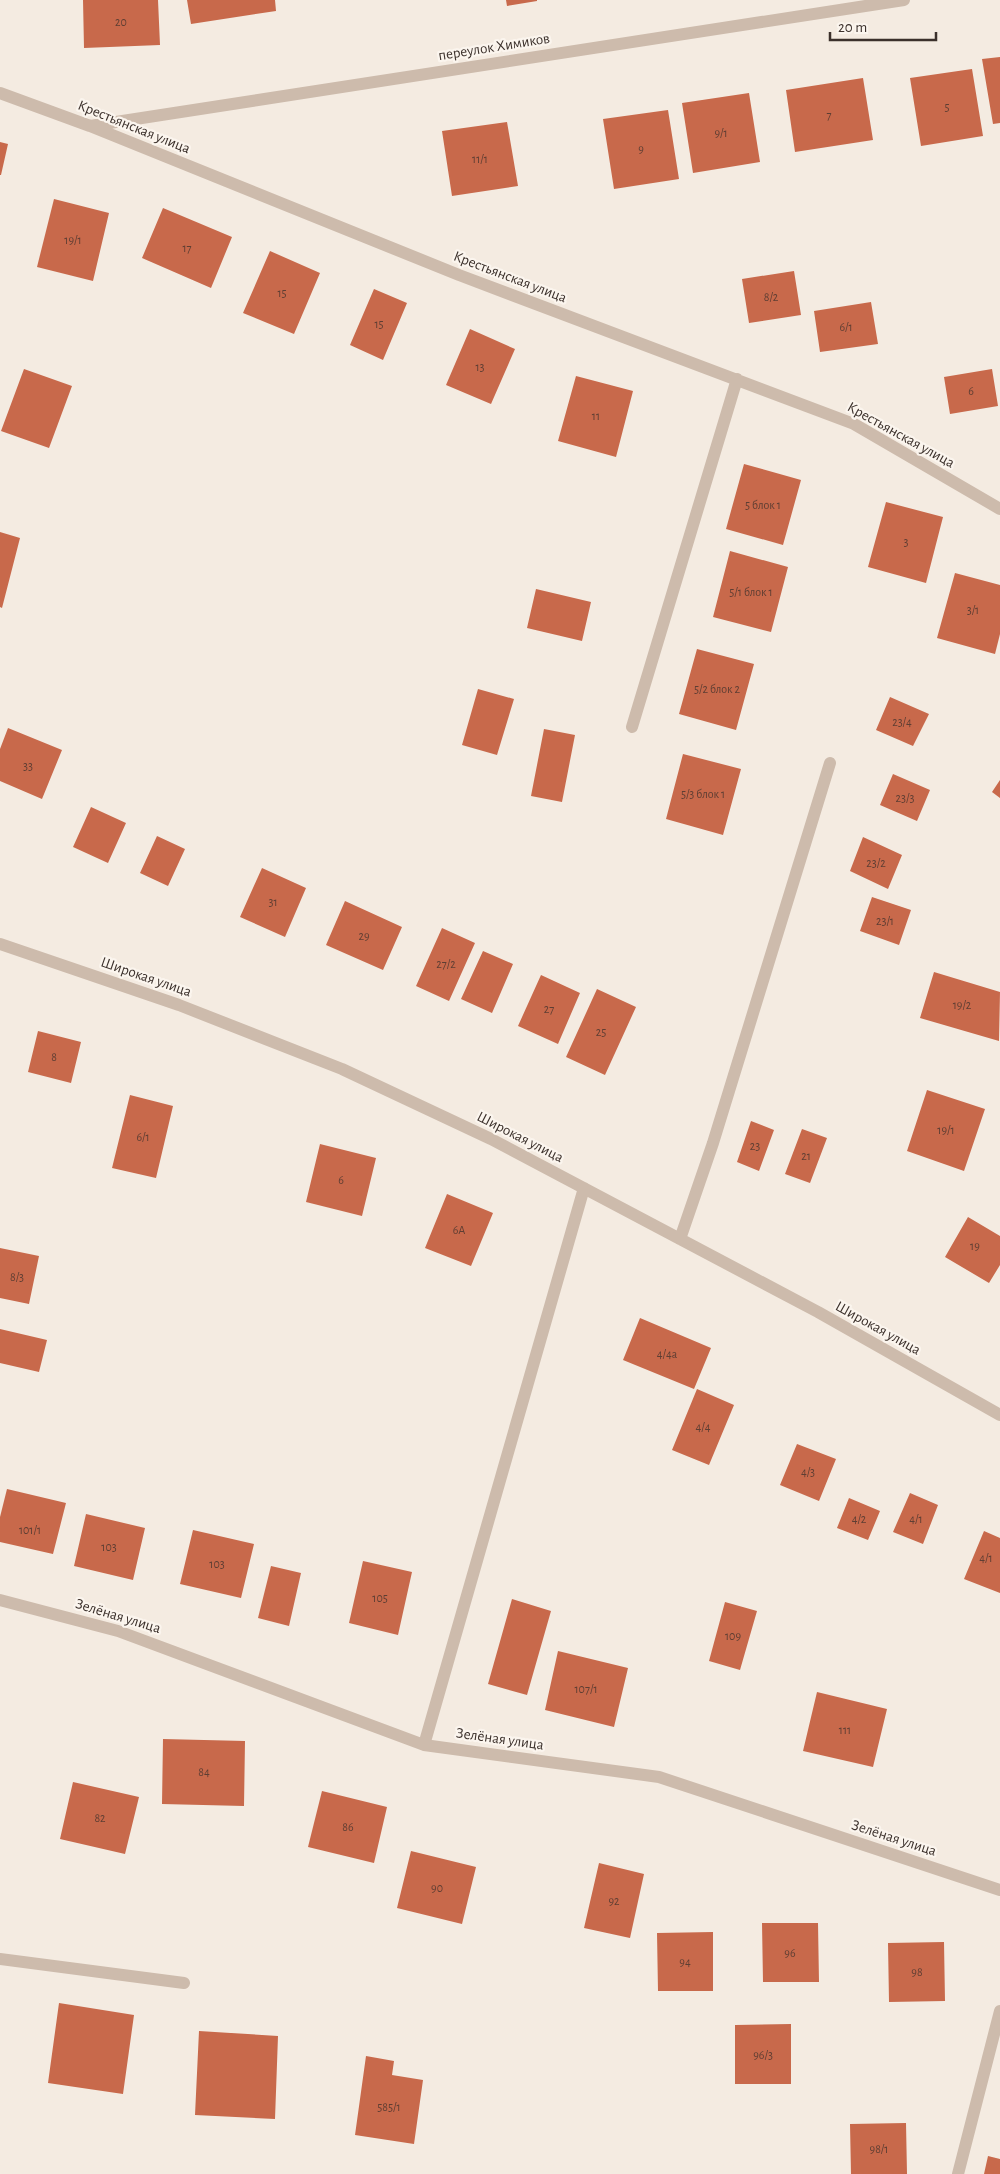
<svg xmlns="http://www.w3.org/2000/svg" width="1000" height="2174" font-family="'Alegreya Sans',sans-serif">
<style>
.building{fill:#c8694b}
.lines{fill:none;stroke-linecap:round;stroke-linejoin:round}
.minor{stroke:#cdbbac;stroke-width:12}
.labels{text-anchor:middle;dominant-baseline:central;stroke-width:4.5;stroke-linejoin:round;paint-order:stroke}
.number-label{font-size:12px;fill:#5e3e33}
.street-label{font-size:15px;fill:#3b302b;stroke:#fbf5ee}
</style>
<rect width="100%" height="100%" fill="#f4ebe1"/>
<path class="building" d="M83,0H158L160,45L84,48Z
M187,0H275L276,11L191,24Z
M506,0H537V1L507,6Z
M1000,57V123L993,124L982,59Z
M972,69L983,136L921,146L910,78Z
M863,78L873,140L795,152L786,90Z
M749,93L760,162L693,173L682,103Z
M668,110L679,179L614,189L603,119Z
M507,122L518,186L452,196L442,131Z
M0,142L8,144L1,175H0Z
M54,199L109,213L93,281L37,267Z
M163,208L232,237L211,288L142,258Z
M270,251L320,273L294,334L243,313Z
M794,271L801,315L749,323L742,279Z
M374,289L407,303L383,360L350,345Z
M871,302L878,344L820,352L814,311Z
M470,329L515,349L491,404L446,385Z
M24,369L72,386L49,448L1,431Z
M992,369L998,406L950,414L944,377Z
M576,376L633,391L616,457L558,441Z
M744,464L801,480L783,545L726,529Z
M886,502L943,517L926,583L868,567Z
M0,532L20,538L2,608L0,607Z
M730,551L788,567L771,632L713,617Z
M955,573L1000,585V634L995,654L937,638Z
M536,589L591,602L582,641L527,628Z
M697,649L754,664L736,730L679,714Z
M478,689L514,699L497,755L462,745Z
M890,697L929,714L913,746L876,730Z
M8,728L62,750L42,799L0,781V749Z
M544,729L575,735L562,802L531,796Z
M683,754L741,769L723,835L666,819Z
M893,774L930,790L917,821L880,805Z
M1000,780V798L992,792Z
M91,807L126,823L108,863L73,847Z
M157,836L185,849L168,886L140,873Z
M863,837L902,855L888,889L850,871Z
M262,868L306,888L285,937L240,917Z
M872,897L911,910L899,945L860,931Z
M345,901L402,927L383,970L326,945Z
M442,928L475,943L449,1001L416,986Z
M483,951L513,964L492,1013L461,999Z
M934,972L1000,992L999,1041L920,1018Z
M541,975L580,993L558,1044L518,1026Z
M597,989L636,1007L605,1075L566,1057Z
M38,1031L81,1042L71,1083L28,1072Z
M927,1090L985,1109L964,1171L907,1151Z
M130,1095L173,1106L156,1178L112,1168Z
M751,1121L774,1130L759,1171L737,1162Z
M802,1129L827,1138L810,1183L785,1174Z
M320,1144L376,1158L362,1216L306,1202Z
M447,1194L493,1213L471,1266L425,1248Z
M968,1217L1000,1236V1265L989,1283L945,1257Z
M0,1248L39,1256L29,1304L0,1298Z
M640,1318L711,1348L694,1389L623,1360Z
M0,1329L47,1340L39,1372L0,1363Z
M697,1389L734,1405L709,1465L672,1450Z
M797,1444L836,1459L819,1501L780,1485Z
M7,1489L66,1503L53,1554L0,1542V1517Z
M910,1493L938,1505L923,1544L893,1532Z
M849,1498L880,1511L868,1540L837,1528Z
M86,1514L145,1528L133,1580L74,1566Z
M193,1530L254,1544L241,1598L180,1584Z
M984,1531L1000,1538V1593L964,1579Z
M363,1561L412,1572L398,1635L349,1623Z
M271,1566L301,1573L289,1626L258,1618Z
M512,1599L551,1611L527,1695L488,1684Z
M725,1602L757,1611L740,1670L709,1661Z
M558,1651L628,1668L614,1727L545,1710Z
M817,1692L887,1709L873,1767L803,1751Z
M163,1739L245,1741L244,1806L162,1804Z
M73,1782L139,1797L125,1854L60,1839Z
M322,1791L387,1807L374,1863L308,1847Z
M411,1851L476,1867L462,1924L397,1908Z
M599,1863L644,1874L630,1938L584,1928Z
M762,1923H818L819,1982H763Z
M713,1932V1991H658L657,1933Z
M944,1942L945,2001L889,2002L888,1943Z
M59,2003L134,2015L123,2094L48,2083Z
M791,2024V2084H735V2025Z
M199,2031L278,2036L275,2119L195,2115Z
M366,2056L394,2061L392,2075L423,2080L414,2144L355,2135Z
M906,2123L907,2174H851L850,2124Z
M988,2156L1000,2159V2174H984Z"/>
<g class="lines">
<path class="minor" d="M0,93L90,126L459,275L854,424L1000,509
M90,126L904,0
M632,727L737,379
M0,944L179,1005L342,1069L491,1139L818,1312L1000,1415
M680,1239L713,1143L830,763
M0,1600L118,1631L424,1745L659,1777L1000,1890
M424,1745L584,1188
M0,1959L184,1983
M958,2174L1000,2011"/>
</g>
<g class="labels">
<g class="number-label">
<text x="121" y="22">20</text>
<text x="947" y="107">5</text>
<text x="829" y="115">7</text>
<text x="721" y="133">9/1</text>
<text x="641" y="149">9</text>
<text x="480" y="159">11/1</text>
<text x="73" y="240">19/1</text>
<text x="187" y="248">17</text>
<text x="282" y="293">15</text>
<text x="771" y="297">8/2</text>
<text x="379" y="324">15</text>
<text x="846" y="327">6/1</text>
<text x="480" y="367">13</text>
<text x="971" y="391">6</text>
<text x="596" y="416">11</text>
<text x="763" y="505">5 блок 1</text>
<text x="906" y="542">3</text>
<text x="751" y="592">5/1 блок 1</text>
<text x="973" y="610">3/1</text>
<text x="717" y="689">5/2 блок 2</text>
<text x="902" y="722">23/4</text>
<text x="28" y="766">33</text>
<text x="703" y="794">5/3 блок 1</text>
<text x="905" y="798">23/3</text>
<text x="876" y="863">23/2</text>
<text x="273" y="902">31</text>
<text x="885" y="921">23/1</text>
<text x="364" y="936">29</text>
<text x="446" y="964">27/2</text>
<text x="962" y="1005">19/2</text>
<text x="549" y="1009">27</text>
<text x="601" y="1032">25</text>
<text x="54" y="1057">8</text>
<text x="946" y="1130">19/1</text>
<text x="143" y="1137">6/1</text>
<text x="755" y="1146">23</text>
<text x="806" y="1156">21</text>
<text x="341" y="1180">6</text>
<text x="459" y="1230">6А</text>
<text x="975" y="1246">19</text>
<text x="17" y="1277">8/3</text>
<text x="667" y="1354">4/4а</text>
<text x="703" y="1427">4/4</text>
<text x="808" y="1472">4/3</text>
<text x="859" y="1519">4/2</text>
<text x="916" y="1519">4/1</text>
<text x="30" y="1530">101/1</text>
<text x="109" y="1547">103</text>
<text x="986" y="1558">4/1</text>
<text x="217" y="1564">103</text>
<text x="380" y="1598">105</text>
<text x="733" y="1636">109</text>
<text x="586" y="1689">107/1</text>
<text x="845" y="1730">111</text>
<text x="204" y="1772">84</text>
<text x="100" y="1818">82</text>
<text x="348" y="1827">86</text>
<text x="437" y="1888">90</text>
<text x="614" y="1901">92</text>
<text x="790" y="1953">96</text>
<text x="685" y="1962">94</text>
<text x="917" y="1972">98</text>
<text x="763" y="2055">96/3</text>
<text x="389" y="2107">585/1</text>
<text x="879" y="2149">98/1</text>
</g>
<g class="street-label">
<text transform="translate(494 47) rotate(-9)">переулок Химиков</text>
<text transform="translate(134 127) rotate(22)">Крестьянская улица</text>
<text transform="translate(510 277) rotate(21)">Крестьянская улица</text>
<text transform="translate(901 435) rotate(29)">Крестьянская улица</text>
<text transform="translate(146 977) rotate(19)">Широкая улица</text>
<text transform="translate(520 1137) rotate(27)">Широкая улица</text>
<text transform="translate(878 1328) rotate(29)">Широкая улица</text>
<text transform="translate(118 1616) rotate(17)">Зелёная улица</text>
<text transform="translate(500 1739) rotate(8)">Зелёная улица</text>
<text transform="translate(894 1838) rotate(18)">Зелёная улица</text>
</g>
</g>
<path d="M830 32v8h106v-8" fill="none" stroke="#3b302b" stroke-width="2.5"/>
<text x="838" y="32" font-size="15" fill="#3b302b" stroke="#fbf5ee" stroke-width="4" paint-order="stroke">20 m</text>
</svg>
